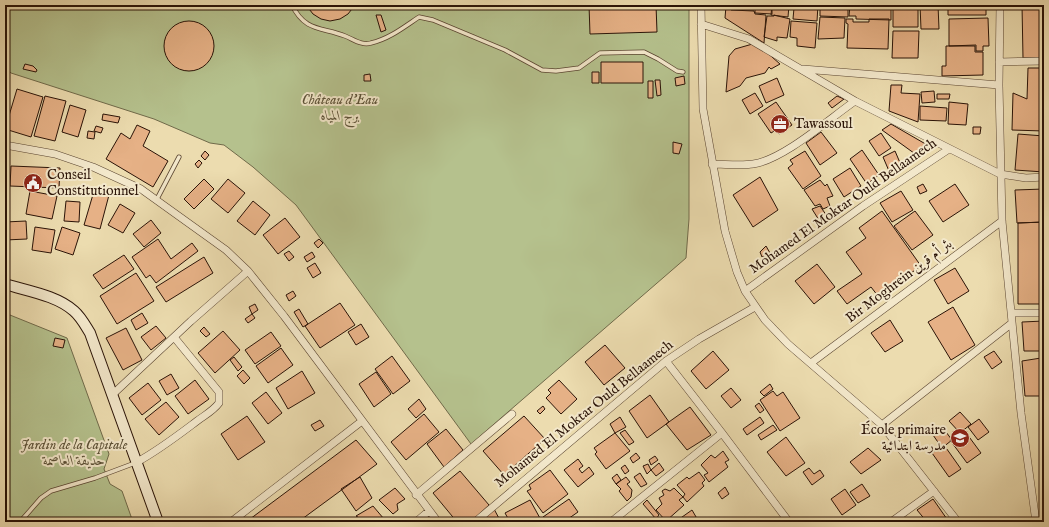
<svg xmlns="http://www.w3.org/2000/svg" width="1049" height="527" font-family="'IM FELL English',Amiri,serif">
<style>
.green{fill:#b5c18d;stroke:#706a4a}
.building{fill:#e6b186;stroke:#2a1307}
.lines{fill:none;stroke-linecap:round;stroke-linejoin:round}
.lane-casing{stroke:#5a4531;stroke-width:5}
.street-casing{stroke:#5a4531;stroke-width:8}
.secondary-casing{stroke:#2a1307;stroke-width:12}
.lane{stroke:#f3e8cb;stroke-width:3.5}
.street{stroke:#f3e8cb;stroke-width:7}
.secondary{stroke:#f3e8cb;stroke-width:10}
.labels{text-anchor:middle;dominant-baseline:central;stroke-width:4;stroke-linejoin:round;paint-order:stroke}
.park-label{font-size:14px;font-style:italic;fill:#5b5036;stroke:#f3e8cb}
.poi-label{font-size:14px;fill:#2a1307;stroke:#f3e8cb;text-anchor:start}
.street-label{font-size:14px;fill:#2a1307;stroke:#f3e8cb}
</style>
<rect width="100%" height="100%" fill="#ecdcaf"/>
<filter id="stains"><feTurbulence type="fractalNoise" baseFrequency=".005" numOctaves="4"/><feColorMatrix values="0 0 0 0 .2 0 0 0 0 .09 0 0 0 0 .02 0 0 0 .5 -.17"/></filter>
<radialGradient id="worn" r=".72"><stop offset=".6" stop-color="#630" stop-opacity="0"/><stop offset="1" stop-color="#630" stop-opacity=".3"/></radialGradient>
<path class="green" d="M5,5H689V219L686,258L471,444L296,205L253,167L224,145L210,143L154,119L11,73L5,68Z
M5,313L67,338L109,454L104,469L110,484L122,491L133,522H5Z"/>
<path class="building" d="M306,5H355L348,14L340,19L330,21L321,19L313,14Z
M589,5H656L657,32L590,34Z
M719,5H731V10L754,11L755,14L766,15L764,43L725,18L726,6Z
M733,5H754V10L732,9Z
M755,5H772V14L755,13Z
M772,5H789L788,17L771,15Z
M789,5H818L817,21L793,19L794,8Z
M820,5H848V17L820,16Z
M850,5H918H891V20L856,19V16H849Z
M920,5H938L939,29H921Z
M948,5H986V15H948Z
M1022,5H1044V58H1023Z
M893,7H918V27H893Z
M376,15H381L386,30L381,32Z
M774,15L790,19L787,38L777,37V41L764,37L767,16H774Z
M820,17L845,18L844,38L818,39Z
M988,18L989,46H983V51H976V45L949,46V19Z
M846,19H853V22H869V19H889L888,49L847,48L848,24L846,23Z
M164 46a25 25 0 1 1 50 0a25 25 0 1 1-50 0Z
M791,21L817,23L815,48L797,46V38L790,37Z
M893,31H919L918,58H892Z
M756,43L780,64L771,69L769,67L765,73L746,78L740,86L726,92L729,56L735,49Z
M946,46H975V52H983V75L942,76V66H946Z
M601,62H643V83H601Z
M25,64L33,66L37,70L36,72L23,69Z
M1028,68H1044V131L1012,130L1013,93L1027,99Z
M592,72H599V83H592Z
M370,74L371,81H364V75Z
M684,76L685,84L676,86L675,78Z
M777,78L784,95L766,103L759,86Z
M655,80H660L661,95L657,96Z
M648,81H653V98H648Z
M891,85H902L901,93L920,94L918,122L889,111Z
M17,89L43,97L31,137L5,129Z
M934,91L935,102L922,103L921,92Z
M755,93L763,106L750,114L742,100Z
M937,94H950L949,99H937Z
M45,96L66,101L55,141L34,136Z
M837,96L844,99L832,108L828,103Z
M776,102L792,125L779,134L776,130L771,133L758,114Z
M949,102L968,104L966,125L948,124Z
M70,105L86,110L78,137L62,132Z
M920,106L947,108L946,121L920,120Z
M103,114L120,117L118,123L102,120Z
M891,124L929,146L918,156L882,130Z
M137,125L150,131L143,146L168,161L153,187L106,159L121,133L130,139Z
M96,126L103,128L101,133L94,131Z
M973,127H981L980,134H973Z
M88,131L95,132L94,139L87,138Z
M821,132L837,153L820,165L806,143Z
M881,133L891,148L879,156L869,141Z
M1018,134L1044,136V172L1015,170Z
M673,142L682,144L679,154L673,153Z
M862,150L879,175L867,184L850,159Z
M205,151L209,155L205,160L201,156Z
M805,151L821,176L803,189L788,168L793,164L790,160Z
M895,151L901,165L889,171L883,157Z
M199,160L202,163L198,168L195,164Z
M11,166L60,168L59,188L10,186Z
M850,168L861,186L844,197L833,179Z
M760,177L778,210L753,227L733,195Z
M204,179L214,189L194,209L184,199Z
M228,179L245,193L228,213L211,199Z
M820,180L825,186L827,184L833,196L827,198L830,206L823,209L820,204L815,206L804,190Z
M923,184L927,191L920,194L917,187Z
M955,184L969,205L943,222L929,201Z
M1044,189V222L1017,223L1015,190Z
M30,191L57,196L52,219L26,214Z
M94,191L109,195L100,229L84,225Z
M901,191L913,210L892,222L880,203Z
M66,201L80,202L79,222L64,221Z
M253,201L270,215L255,235L237,221Z
M120,204L135,213L123,233L108,225Z
M820,206L829,219L822,225L812,209Z
M882,211L921,266L878,296L871,287L847,304L837,291L862,274L846,252L866,238L859,228Z
M915,211L933,235L912,250L894,226Z
M285,218L300,237L278,254L263,235Z
M151,220L161,233L144,247L133,234Z
M26,221L27,239L5,240V222Z
M1044,222V304H1018V223Z
M35,227L55,230L51,253L32,250Z
M62,227L80,233L73,255L55,249Z
M158,239L171,259L192,243L198,251L156,283L150,275L146,278L132,257Z
M319,239L323,243L318,248L314,243Z
M766,246L770,253L762,257L760,252Z
M289,251L294,257L289,261L284,254Z
M312,252L315,257L307,262L304,257Z
M124,255L134,269L103,289L93,275Z
M204,257L213,273L166,302L156,287Z
M315,263L321,273L313,278L307,268Z
M817,264L835,287L814,304L795,281Z
M955,268L969,291L948,304L934,280Z
M136,273L154,301L117,324L100,296Z
M293,291L296,296L289,301L286,295Z
M340,303L355,325L320,348L305,326Z
M255,304L258,310L252,314L249,307Z
M953,307L975,345L951,360L928,322Z
M299,309L308,324L303,327L294,312Z
M142,313L148,323L136,330L131,320Z
M252,314L255,318L248,323L245,319Z
M890,320L903,341L885,352L871,333Z
M1044,321V351H1024L1022,322Z
M361,324L369,337L356,345L348,332Z
M156,326L166,338L151,350L141,337Z
M204,327L210,334L206,337L200,331Z
M126,328L142,360L123,370L106,338Z
M223,331L240,350L215,373L198,353Z
M271,332L281,346L255,364L245,350Z
M55,338L65,340L63,348L53,346Z
M605,345L625,368L604,385L585,362Z
M281,348L293,365L268,383L256,366Z
M713,351L729,370L706,389L691,371Z
M994,351L1002,362L992,369L984,357Z
M1041,351H1044V396H1025L1022,361L1041,358Z
M392,356L410,381L393,394L375,369Z
M234,357L242,367L238,371L230,360Z
M243,370L250,378L244,384L237,376Z
M302,371L315,393L288,409L276,388Z
M376,372L391,394L374,407L359,384Z
M171,374L179,388L167,395L159,381Z
M195,380L209,399L188,414L175,396Z
M559,380L577,399L561,414L546,398L551,393L548,390Z
M148,383L161,400L142,415L129,398Z
M770,384L773,389L764,396L760,392Z
M731,388L741,400L731,408L721,396Z
M773,391L777,396L783,392L800,418L780,431L760,400Z
M266,392L282,413L268,424L252,403Z
M650,395L669,422L647,438L629,411Z
M419,399L426,409L416,418L408,409Z
M166,402L179,417L159,435L145,419Z
M759,403L764,410L760,413L755,406Z
M543,406L545,409L540,414L537,411Z
M690,407L711,435L687,450L666,424Z
M960,412L971,424L960,433L949,421Z
M424,414L439,432L406,460L391,442Z
M247,416L265,442L238,460L221,434Z
M524,416L545,439L504,475L483,451Z
M620,417L626,427L615,433L610,424Z
M760,417L764,423L747,435L743,429Z
M979,419L989,432L978,440L968,427Z
M320,420L324,426L315,431L311,425Z
M773,425L777,430L761,440L758,435Z
M943,428L952,440L942,448L933,435Z
M446,429L463,450L444,467L427,444Z
M625,430L634,442L629,445L620,433Z
M964,430L981,453L967,463L950,440Z
M615,433L630,451L606,469L595,454L597,452L594,448Z
M786,437L805,463L786,476L767,452Z
M356,440L377,464L298,522H246Z
M944,445L961,469L949,477L932,453Z
M868,448L881,460L861,474L850,462Z
M723,451L729,460L725,462L728,467L709,482L704,475L708,473L701,465L711,455L715,458Z
M636,453L640,458L633,463L630,458Z
M655,456L658,460L651,465L649,460Z
M578,459L583,466L579,469L582,473L589,467L594,474L578,487L564,470Z
M659,463L664,470L656,476L651,470Z
M648,464L651,470L647,474L643,466Z
M625,465L629,471L625,474L621,468Z
M809,468L814,474L820,470L824,476L812,485L803,472Z
M550,470L568,494L543,513L527,491L531,489L529,485Z
M460,471L489,505L471,522H457L433,493Z
M699,472L705,480L702,483L704,486L687,502L683,497L685,494L677,485L687,477L689,479Z
M640,473L647,484L641,487L634,477Z
M617,474L621,480L616,484L612,478Z
M360,477L372,498L356,511L341,489Z
M626,477L630,482L627,484L632,490L631,497L627,501L619,491L621,489L616,484Z
M862,484L870,496L858,503L850,492Z
M725,487L729,494L722,499L718,493Z
M395,488L405,499L397,504L398,510L393,514L379,500Z
M674,488L683,497L679,500L684,505L666,521L656,510L662,504L659,498L664,495L662,491L665,489L670,491Z
M845,489L856,505L842,515L831,499Z
M569,499L578,512L565,521V522H546L543,517Z
M933,499L949,522H927L917,510Z
M530,500L541,520L538,522H510L505,513Z
M647,500L659,515L656,519L643,504Z
M373,506L384,519L380,522H366L356,516Z
M494,509L501,522H480Z
M692,510L699,522H675Z"/>
<g class="lines">
<defs>
<path id="lane" d="M292,5C305,32 322,27 345,36C353,39 362,46 371,43C389,39 404,27 419,17L433,20L505,50L542,70L556,71L579,68L600,53L644,52L658,59L677,71L683,72
M157,199L179,157
M20,522L41,498L51,491L95,478L135,463"/>
<path id="street" d="M701,5L703,109L725,231L737,272L745,291L765,320L788,344L882,425L958,522
M1000,5L999,85L1002,221L1021,413L1036,522
M701,24L749,39L855,101L1000,174L1026,178L1044,177
M999,62L1044,61
M803,69L999,85
M5,145L55,154L93,167L141,189L226,250L248,271L284,316L438,522
M712,164C725,164 740,166 753,164C783,160 829,119 855,101
M745,291L863,206L949,149
M1012,313H1044
M666,361L722,433L789,522
M811,363L1002,221
M112,395L191,321L248,271
M882,425L1012,323
M137,462C159,450 177,436 197,421C205,415 213,411 219,403V392L174,337
M416,495L512,414
M231,522L362,421
M416,522L429,511
M475,522L666,361L699,339L755,307
M611,522L722,433
M891,522L934,491"/>
<path id="secondary" d="M5,284C27,291 56,295 74,311C81,317 85,325 90,333L158,522"/>
</defs>
<use href="#lane" class="lane-casing"/>
<use href="#street" class="street-casing"/>
<use href="#secondary" class="secondary-casing"/>
<use href="#lane" class="lane"/>
<use href="#street" class="street"/>
<use href="#secondary" class="secondary"/>
</g>
<defs>
<symbol id="office-disc" viewBox="-11 -11 22 22"><circle r="9.5" fill="#8f2418" stroke="#f3e8cb"/><path d="M-6-3h4V-5.5h4V-3h4V5H-6ZM-1-4.5V-3h2v-1.5ZM-6 0V1H6V0Z" fill="#fff"/></symbol>
<symbol id="civic-disc" viewBox="-11 -11 22 22"><circle r="9.5" fill="#8f2418" stroke="#f3e8cb"/><path d="M-.6-6.5H3V-4.5H.6V-3L4-1V1h2V6H-6V1h2V-1L-.6-3ZM-1.2 2.5V6h2.4V2.5Z" fill="#fff"/></symbol>
<symbol id="school-disc" viewBox="-11 -11 22 22"><circle r="9.5" fill="#8f2418" stroke="#f3e8cb"/><path d="M0-5L7-2L0 1L-7-2ZM-4 1L0 2.5L4 1V4Q0 6-4 4Z" fill="#fff"/></symbol>
</defs>
<g fill-rule="evenodd">
<use href="#office-disc" x="769" y="113" width="22" height="22"/>
<use href="#civic-disc" x="22" y="172" width="22" height="22"/>
<use href="#school-disc" x="949" y="427" width="22" height="22"/>
</g>
<g class="labels">
<g class="park-label">
<text x="340" y="100">Château d'Eau<tspan x="340" dy="16">برج المياه</tspan></text>
<text x="74" y="445">Jardin de la Capitale<tspan x="74" dy="16">حديقة العاصمة</tspan></text>
</g>
<g class="poi-label">
<text x="794" y="124">Tawassoul</text>
<text x="47" y="175">Conseil<tspan x="47" dy="16">Constitutionnel</tspan></text>
<text x="946" y="430" text-anchor="end">École primaire<tspan x="946" dy="16">مدرسة ابتدائية</tspan></text>
</g>
<g class="street-label">
<text transform="translate(843 206) rotate(-35)">Mohamed El Moktar Ould Bellaamech</text>
<text transform="translate(899 281) rotate(-37)">Bir Moghrein بئر أم قرين</text>
<text transform="translate(584 414) rotate(-39)">Mohamed El Moktar Ould Bellaamech</text>
</g>
</g>
<rect width="1049" height="527" fill="none" stroke="#ecdcaf" stroke-width="20"/>
<rect x="6" y="6" width="1037" height="515" fill="none" stroke="#2a1307" stroke-width="2"/>
<rect x="10" y="10" width="1029" height="507" fill="none" stroke="#2a1307"/>
<rect width="100%" height="100%" filter="url(#stains)"/>
<rect width="100%" height="100%" fill="url(#worn)"/>
</svg>
